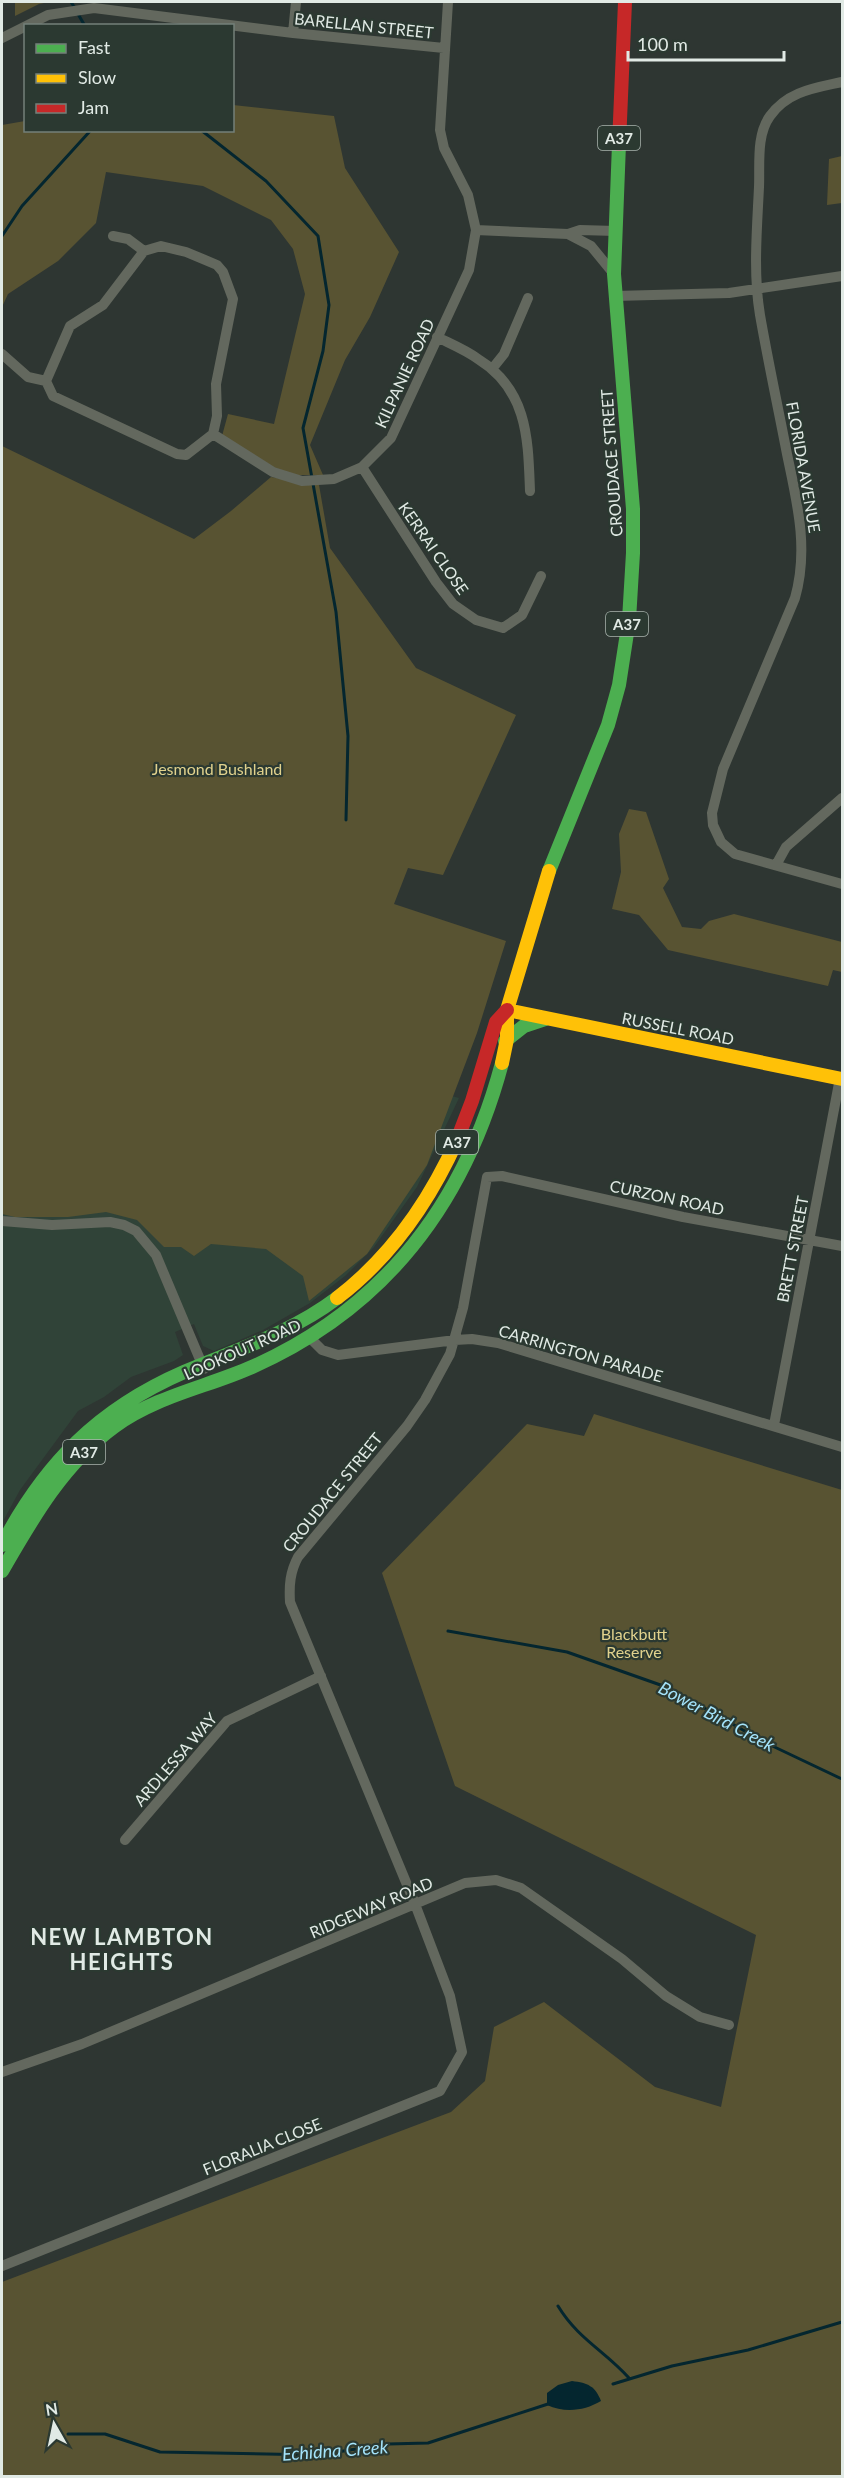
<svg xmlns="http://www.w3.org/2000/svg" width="844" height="2478" font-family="Lato,sans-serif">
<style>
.built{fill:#304338}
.green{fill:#585332}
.water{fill:#04262f}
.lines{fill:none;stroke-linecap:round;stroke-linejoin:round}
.stream{stroke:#04262f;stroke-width:3}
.street{stroke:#63685e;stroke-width:10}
.fast{stroke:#4caf50;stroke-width:14}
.slow{stroke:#ffc107;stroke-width:14}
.jam{stroke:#c62828;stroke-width:14}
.labels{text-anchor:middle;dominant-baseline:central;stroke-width:4.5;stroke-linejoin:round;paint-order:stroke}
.shield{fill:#2b3931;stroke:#aab5af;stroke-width:1.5}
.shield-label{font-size:15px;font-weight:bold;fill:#e1eae5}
.street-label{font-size:16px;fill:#e1eae5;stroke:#2b3931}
.park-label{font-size:16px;fill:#e1d28d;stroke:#2b3931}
.water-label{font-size:18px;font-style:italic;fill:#a4e3fa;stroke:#2b3931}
.district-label{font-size:22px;font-weight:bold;letter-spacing:1.5px;fill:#e1eae5;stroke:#2b3931}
</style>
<rect width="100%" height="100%" fill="#2e3632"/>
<path class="built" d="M2,815L307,1055L459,1098L417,1187L374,1247L345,1276L310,1303L263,1330L214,1351L203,1346L194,1324L175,1332L183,1355L174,1361L131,1377L104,1397L78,1411L20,1490L2,1523Z"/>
<path class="green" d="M15,2H49L39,4L15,16Z
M233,105L334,116L345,168L399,252L370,317L345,360L310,445L323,475H294L275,468L222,436L228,414L274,424L305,294L293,249L271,220L203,186L106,172L96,223L58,261L8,294L2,307V125L25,121L26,130H232Z
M842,156V203L827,205L829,159Z
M2,446L194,539L231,511L271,477L319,485L330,548L416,668L516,715L443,875L408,868L394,904L506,941L477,1033L427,1165L367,1254L309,1301L303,1276L266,1249L211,1244L194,1256L181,1247H164L137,1220L106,1212L68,1217H15L2,1214Z
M629,809L646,812L669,879L663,888L682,927L701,929L709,921L734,914L842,942V972L833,970L828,986L668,950L639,915L612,909L621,872L619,834Z
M594,1414L842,1490V2476H2V2282L451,2112L485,2081L494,2027L544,2002L655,2087L721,2107L756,1935L455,1786L382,1573L527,1424L584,1436Z"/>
<path class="water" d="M572,2381C588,2383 595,2386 601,2401C584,2411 565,2413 547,2405V2393L558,2385Z"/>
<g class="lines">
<path class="stream" d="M71,2L75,8
M78,14L85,26
M201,130L266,181L318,236L329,305L323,351L303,428L336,612L348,736L346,820
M2,236L22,206L91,130
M448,1631L567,1652L669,1688L764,1742L842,1779
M558,2306C578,2339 605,2351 629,2378
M613,2384L672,2366L748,2350L842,2322
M68,2434H105L160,2452L318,2455L388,2444L428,2443L548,2404"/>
<path class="street" d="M448,2L440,130L444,148L468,195L476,230L568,234L580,230L616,231
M293,33L296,2
M2,38L48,15L94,8L293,33L444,48
M842,82C815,88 788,91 770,116C756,135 760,165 759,187C757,229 753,273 760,315C768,361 778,407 787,454C797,502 809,549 795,598L723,769L712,813L713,825L721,842L735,854L842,884
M568,234L591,246L614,274
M113,236L128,239L144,251
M161,246L186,252L217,265L223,272L233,299L216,384L217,416L213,434L186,455L177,454L53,396L46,381L70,326L103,305L144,251Z
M615,296L729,293L842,276
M437,337C451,344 466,350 478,359C528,390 528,439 530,491
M2,354L28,377L46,381
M492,369L504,354L528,298
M213,434L273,472L302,481L334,479L362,467L391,438L469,270L476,230
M362,467L436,582L453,604L476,620L503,628L522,615L541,576
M776,865L786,847L842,798
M2,1221L52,1225L110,1222L124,1225L136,1231L156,1255L204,1369
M310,1338L322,1350L338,1355L455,1340L472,1339L498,1343L842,1447
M774,1425L840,1078
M125,1840L227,1721L321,1676
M2,2072L82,2044L465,1883L496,1880L521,1888L622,1959L666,1996L700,2017L729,2025
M2,2266L440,2091L462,2052L450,1996L415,1904L290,1602C289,1585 290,1572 298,1557L407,1426L425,1400L450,1354L463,1308L487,1177L502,1176L683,1217L842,1246"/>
<path class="fast" d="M549,871L608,725L619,685L629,620L633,553V509L614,274L619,144
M505,1041L524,1026L545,1019
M2,1545C45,1463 99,1409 184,1372C236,1350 291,1333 337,1298
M2,1571C33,1517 64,1463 115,1426C156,1396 207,1387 252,1367C385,1308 465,1202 502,1063"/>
<path class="slow" d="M507,1010L842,1079
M502,1063L507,1039V1010L549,871
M337,1298C391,1257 429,1202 457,1140"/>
<path class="jam" d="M619,144L625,2
M457,1140L472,1101L496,1022L507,1010"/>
</g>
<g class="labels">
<g class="shield">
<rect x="598" y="126" width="42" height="24" rx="4.5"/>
<rect x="606" y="612" width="42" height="24" rx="4.5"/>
<rect x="436" y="1130" width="42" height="24" rx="4.5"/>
<rect x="63" y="1440" width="42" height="24" rx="4.5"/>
</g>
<g class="shield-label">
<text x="619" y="138">A37</text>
<text x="627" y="624">A37</text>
<text x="457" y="1142">A37</text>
<text x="84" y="1452">A37</text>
</g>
<g class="street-label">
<text transform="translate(364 25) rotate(6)">BARELLAN STREET</text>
<text transform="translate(404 373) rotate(-65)">KILPANIE ROAD</text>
<text transform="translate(611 463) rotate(-94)">CROUDACE STREET</text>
<text transform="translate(804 467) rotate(80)">FLORIDA AVENUE</text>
<text transform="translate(434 548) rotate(55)">KERRAI CLOSE</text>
<text transform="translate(678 1028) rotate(11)">RUSSELL ROAD</text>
<text transform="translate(667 1197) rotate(12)">CURZON ROAD</text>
<text transform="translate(792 1249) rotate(-79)">BRETT STREET</text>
<text transform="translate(242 1349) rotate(-24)">LOOKOUT ROAD</text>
<text transform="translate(581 1353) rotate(16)">CARRINGTON PARADE</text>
<text transform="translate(332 1492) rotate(-51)">CROUDACE STREET</text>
<text transform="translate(175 1759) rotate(-49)">ARDLESSA WAY</text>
<text transform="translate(371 1907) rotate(-23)">RIDGEWAY ROAD</text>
<text transform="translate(262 2146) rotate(-22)">FLORALIA CLOSE</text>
</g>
<g class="park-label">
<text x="217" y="768">Jesmond Bushland</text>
<text x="634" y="1633">Blackbutt<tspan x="634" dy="18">Reserve</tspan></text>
</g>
<g class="water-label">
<text transform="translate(717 1716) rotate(28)">Bower Bird Creek</text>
<text transform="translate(335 2450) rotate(-4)">Echidna Creek</text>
</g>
<g class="district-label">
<text x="122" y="1936">NEW LAMBTON<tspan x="122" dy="25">HEIGHTS</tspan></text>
</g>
</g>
<rect width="844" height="2478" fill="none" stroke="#e1eae5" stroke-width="6"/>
<rect x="24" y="24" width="210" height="108" fill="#2b3931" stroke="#748079" stroke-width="1.5"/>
<rect x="36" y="44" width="30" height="9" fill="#4caf50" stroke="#748079" stroke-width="1.5"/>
<text x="78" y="54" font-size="18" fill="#e1eae5">Fast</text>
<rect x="36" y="74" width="30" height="9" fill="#ffc107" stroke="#748079" stroke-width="1.5"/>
<text x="78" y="84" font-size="18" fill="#e1eae5">Slow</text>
<rect x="36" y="104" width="30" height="9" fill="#c62828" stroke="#748079" stroke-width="1.5"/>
<text x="78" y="114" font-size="18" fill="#e1eae5">Jam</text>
<g transform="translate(54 2424) rotate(351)" stroke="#2b3931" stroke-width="4.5" paint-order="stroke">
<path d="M0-4.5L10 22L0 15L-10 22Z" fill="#e1eae5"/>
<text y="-9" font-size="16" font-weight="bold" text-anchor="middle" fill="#e1eae5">N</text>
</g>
<path d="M628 51v9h156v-9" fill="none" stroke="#e1eae5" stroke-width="3"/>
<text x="637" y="51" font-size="18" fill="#e1eae5" stroke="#2b3931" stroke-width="4.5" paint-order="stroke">100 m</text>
</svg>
